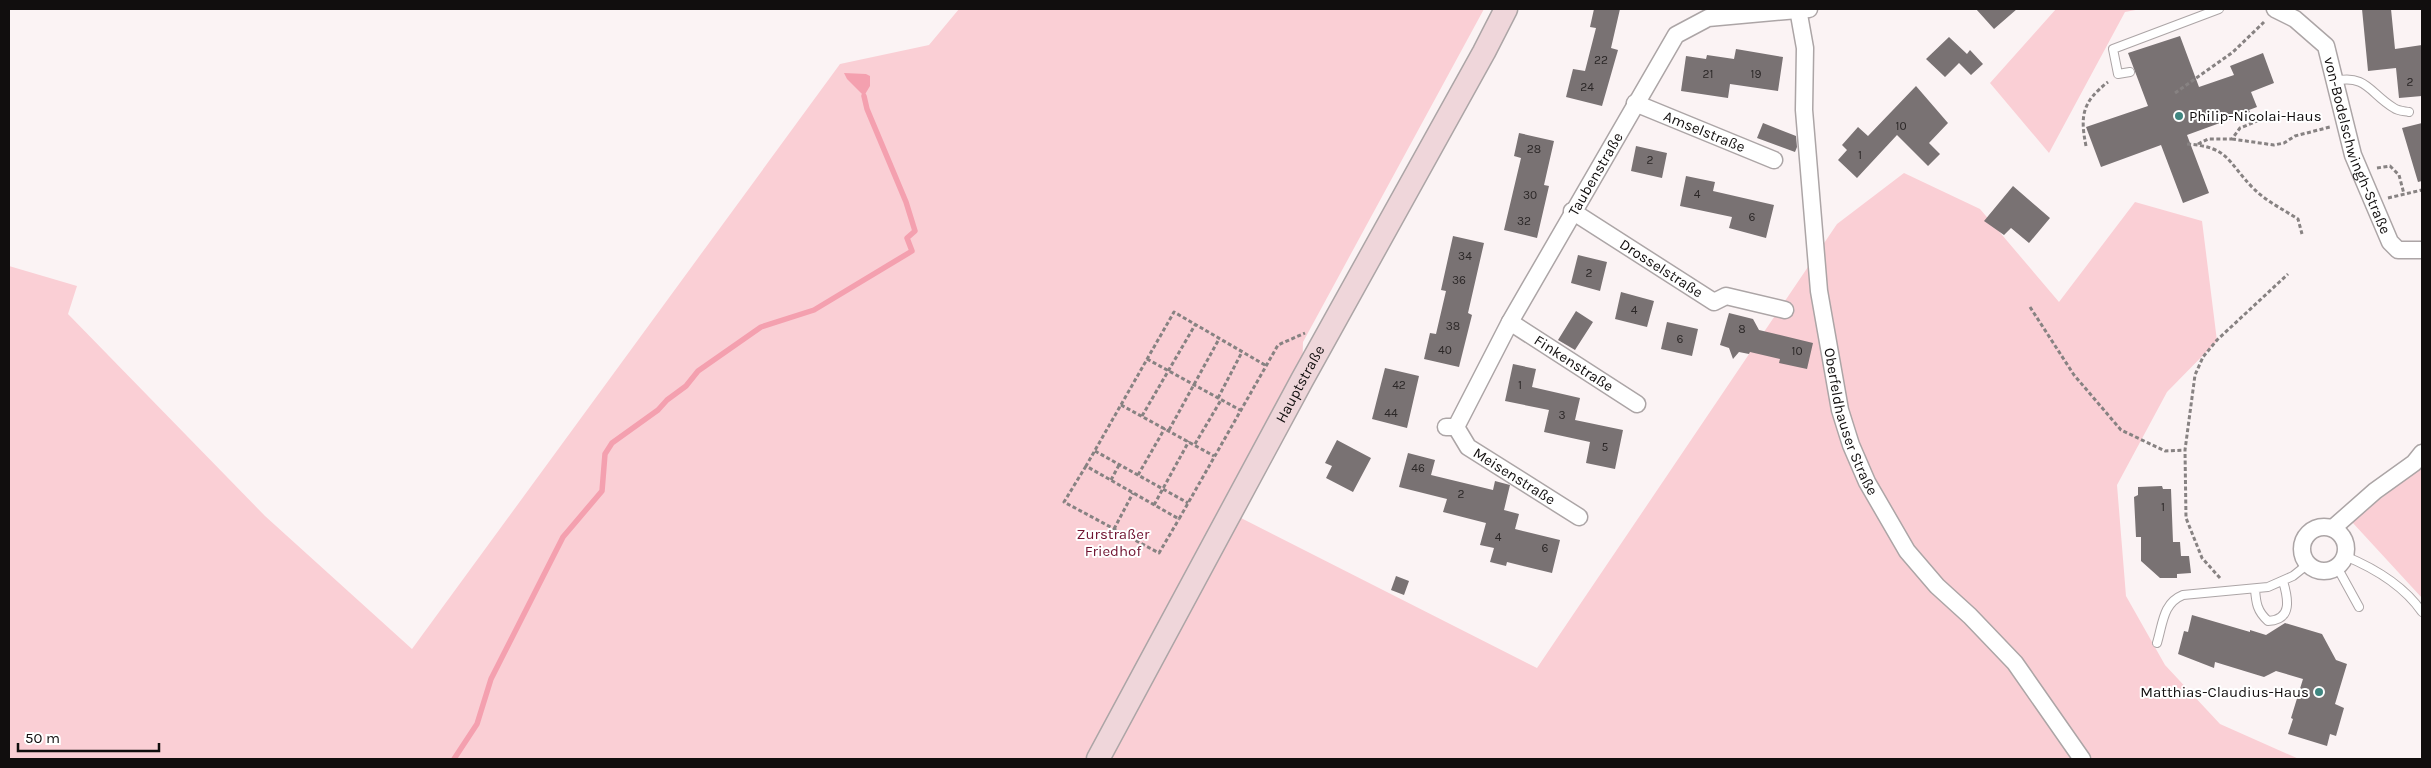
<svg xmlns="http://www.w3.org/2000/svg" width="2431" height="768" font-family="Karla,sans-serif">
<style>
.green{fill:#facfd5}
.water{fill:#f4a0af}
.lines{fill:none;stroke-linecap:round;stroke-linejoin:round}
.stream{stroke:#f4a0af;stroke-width:5.5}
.building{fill:#797273}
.service-casing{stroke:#aca5a6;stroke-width:10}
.minor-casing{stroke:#aca5a6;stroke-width:19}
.secondary-casing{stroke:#aca5a6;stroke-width:25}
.path{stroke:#878282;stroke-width:3;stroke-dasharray:4 2.5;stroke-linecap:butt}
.service{stroke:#fff;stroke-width:8}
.minor{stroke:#fff;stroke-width:16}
.secondary{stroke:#efd6da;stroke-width:22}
.poi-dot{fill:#3f8680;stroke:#fff;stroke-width:2}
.labels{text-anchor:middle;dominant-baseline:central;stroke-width:4;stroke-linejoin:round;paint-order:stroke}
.number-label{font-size:12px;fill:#2b2727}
.poi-label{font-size:15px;fill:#110e0e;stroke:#fff;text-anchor:start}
.street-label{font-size:15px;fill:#110e0e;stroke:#fff}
.park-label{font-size:15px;fill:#6f1330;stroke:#fff}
</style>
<rect width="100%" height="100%" fill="#fbf3f4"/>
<path class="green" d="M959,9H1484L1303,342L1302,380L1241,518L1537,668L1837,224L1904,173L1980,209L2059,302L2135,202L2202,221L2217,341L2167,392L2117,485L2126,596L2165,665L2220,724L2299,759H9V266L77,286L68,314L265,516L412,649L840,64L929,45Z
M2056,9H2141L2125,12L2049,153L1990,83Z
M2422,465V598L2352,522Z"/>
<path class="water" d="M844,73L866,74L870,76V86L864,96L847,79Z"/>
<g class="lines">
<path class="stream" d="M454,759L477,724L491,679L563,537L602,491L605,454L612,443L658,410L667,400L686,386L698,371L761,327L814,310L912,251L907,238L915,231L906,202L867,109L864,96"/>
</g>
<path class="building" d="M1594,9H1620L1611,48L1618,50L1602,106L1566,97L1573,69L1585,71L1596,28L1590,27Z
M1976,9H2017L1994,29Z
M2362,9H2391L2395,49L2422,45V96L2399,98L2396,68L2368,71Z
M2180,36L2199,87L2234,75L2230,66L2263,53L2274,83L2251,92L2257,107L2249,110L2250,112L2187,135L2209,193L2183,203L2161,145L2101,167L2086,127L2148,106L2128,53Z
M1949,37L1967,54L1970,50L1983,64L1971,75L1959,63L1945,77L1926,59Z
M1736,49L1783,57L1778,91L1730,84L1728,98L1681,91L1686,56L1706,59L1707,55L1734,59Z
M1916,86L1948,123L1929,143L1940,154L1928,166L1897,135L1857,178L1838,160L1847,150L1842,145L1858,127L1868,136Z
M1763,123L1796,136L1797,147L1795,152L1757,138Z
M2422,123V181L2418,182L2402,128Z
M1519,133L1554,141L1544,185L1549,186L1537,238L1504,230L1521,158L1514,156Z
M1636,146L1667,153L1662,178L1631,171Z
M1686,176L1715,182L1713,191L1774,205L1766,238L1729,228L1732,217L1680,206Z
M2013,186L2050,218L2029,243L2011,228L2004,235L1984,221Z
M1453,236L1484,243L1468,313L1472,315L1459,367L1424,359L1430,333L1436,334L1446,291L1441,290Z
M1578,255L1607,262L1600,291L1571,283Z
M1621,292L1654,301L1647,327L1615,319Z
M1576,311L1593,322L1575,350L1558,340Z
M1729,313L1753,319L1759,330L1813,343L1807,369L1779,363L1780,359L1750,352L1749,354L1739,352L1733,359L1729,348L1720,345Z
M1667,322L1698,329L1692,356L1661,349Z
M1513,364L1536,369L1532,387L1580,398L1575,420L1623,430L1615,469L1586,463L1590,442L1544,432L1549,410L1505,401Z
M1385,368L1419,376L1407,428L1372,419Z
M1337,440L1371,458L1353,492L1326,478L1332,466L1325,463Z
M1408,453L1435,460L1431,475L1493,490L1495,481L1510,485L1504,510L1519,514L1515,529L1560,540L1552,573L1507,562L1506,566L1490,562L1494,548L1480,545L1486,523L1443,512L1447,499L1399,487Z
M2162,486L2163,489H2171L2173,542H2180L2181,556H2189L2191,573L2177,574V578H2160L2141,561V537H2136L2134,497L2138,495V487Z
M1396,576L1409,581L1404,595L1391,590Z
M2192,615L2250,632V630L2266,635L2285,623L2322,634L2336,660L2347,664L2335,704L2344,708L2336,736L2330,734L2327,746L2288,734L2293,719L2291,718L2303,679L2276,671L2264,677L2215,662L2214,668L2178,654L2184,631L2188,632Z"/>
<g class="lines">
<defs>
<path id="service" d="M2130,72L2118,74L2113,49L2219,9
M2335,81C2367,74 2370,94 2394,108C2398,111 2404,111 2409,112
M2345,556C2374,568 2404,586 2422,612
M2337,567L2359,607
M2255,589C2256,603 2257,611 2268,621C2293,620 2288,598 2283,581
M2157,643C2163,623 2163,603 2183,595L2268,587L2293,576L2308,564"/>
<g id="minor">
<path id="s1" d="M1798,9L1805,48L1804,110L1819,291L1840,410L1851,445L1867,482L1907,551L1937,586L1970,616L2015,663L2082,759"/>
<path id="s2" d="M2275,9L2295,19L2326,46L2353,155L2390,242L2398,250H2422"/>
<path id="s3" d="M1635,103L1774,160"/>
<path id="s4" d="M1572,211L1714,302L1726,296L1785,310"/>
<path id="s5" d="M1510,322L1637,404"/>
<path id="s6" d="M1446,427H1456L1510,322L1676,35L1708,18L1809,9"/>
<path id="s7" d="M1456,427L1468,447L1579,517"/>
<circle cx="2324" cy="549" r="22"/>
<path d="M2333,528L2375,491L2414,463L2422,453"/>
</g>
<g id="secondary">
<path id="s8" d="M1098,759L1302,380L1484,52L1506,9"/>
</g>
</defs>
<use href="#service" class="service-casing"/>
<use href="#minor" class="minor-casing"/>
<use href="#secondary" class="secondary-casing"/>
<path class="path" d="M2175,93L2233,52L2264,22
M2232,139L2274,145L2284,143L2295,136L2330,127
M2187,144C2230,147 2227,162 2254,189C2266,201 2284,210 2298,219L2302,234
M2198,144L2208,139H2232L2240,128L2267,117
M2086,146C2080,116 2082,102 2108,82
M2377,168L2390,166L2399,175L2404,194
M2388,198L2422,190
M2030,307L2074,375L2121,430L2165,451L2185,450
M1147,359L1240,410
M1265,365L1174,312L1086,466L1179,519L1278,345L1305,333
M1218,398L1242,352
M1121,405L1214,456
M1142,416L1195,325
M1169,430L1219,339
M1195,444L1221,400
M1095,451L1188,503
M1086,466L1064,502L1159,553L1179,519
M1138,475L1165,428
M1111,480L1119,465
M1154,505L1189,441
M1114,529L1133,493
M2220,578L2202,558L2186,518L2185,450L2195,375L2203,357L2217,340L2288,274"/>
<use href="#service" class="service"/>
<use href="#minor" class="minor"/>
<use href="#secondary" class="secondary"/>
</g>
<g class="poi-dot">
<circle cx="2179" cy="116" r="5"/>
<circle cx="2319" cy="692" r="5"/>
</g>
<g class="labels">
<g class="number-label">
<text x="1601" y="60">22</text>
<text x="1708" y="74">21</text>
<text x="1756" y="74">19</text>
<text x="2410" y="82">2</text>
<text x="1587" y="87">24</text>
<text x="1901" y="126">10</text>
<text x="1534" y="149">28</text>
<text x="1860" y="155">1</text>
<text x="1650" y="160">2</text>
<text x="1697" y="194">4</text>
<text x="1530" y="195">30</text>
<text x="1752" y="217">6</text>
<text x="1524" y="221">32</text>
<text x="1465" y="256">34</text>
<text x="1589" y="273">2</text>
<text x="1459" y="280">36</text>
<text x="1634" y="310">4</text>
<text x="1453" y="326">38</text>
<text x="1742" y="329">8</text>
<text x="1680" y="339">6</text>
<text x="1445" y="350">40</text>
<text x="1797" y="351">10</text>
<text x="1399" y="385">42</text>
<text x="1520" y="385">1</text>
<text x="1391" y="413">44</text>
<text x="1562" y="415">3</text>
<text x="1605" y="447">5</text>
<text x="1418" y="468">46</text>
<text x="1461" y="494">2</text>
<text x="2163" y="507">1</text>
<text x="1498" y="537">4</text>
<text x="1545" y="548">6</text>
</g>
<g class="poi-label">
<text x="2189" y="116">Philip-Nicolai-Haus</text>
<text x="2309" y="692" text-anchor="end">Matthias-Claudius-Haus</text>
</g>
<g class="street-label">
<text stroke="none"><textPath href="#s3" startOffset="75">Amselstraße</textPath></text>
<text stroke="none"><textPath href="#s2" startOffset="168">von-Bodelschwingh-Straße</textPath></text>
<text stroke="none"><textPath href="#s6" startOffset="299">Taubenstraße</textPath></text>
<text stroke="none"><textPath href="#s4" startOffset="106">Drosselstraße</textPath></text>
<text stroke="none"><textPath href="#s5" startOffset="76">Finkenstraße</textPath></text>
<text stroke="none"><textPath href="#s8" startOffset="426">Hauptstraße</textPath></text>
<text stroke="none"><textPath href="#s1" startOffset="418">Oberfeldhauser Straße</textPath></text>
<text stroke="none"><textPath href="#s7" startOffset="78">Meisenstraße</textPath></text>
</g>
<g class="park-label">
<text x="1113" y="534">Zurstraßer<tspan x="1113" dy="17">Friedhof</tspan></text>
</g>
</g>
<rect width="2431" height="768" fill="none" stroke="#110e0e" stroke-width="20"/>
<path d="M18 743v8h141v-8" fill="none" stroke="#110e0e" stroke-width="2.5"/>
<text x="25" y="743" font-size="15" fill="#110e0e" stroke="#ffffff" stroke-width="4" paint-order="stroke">50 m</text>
</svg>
